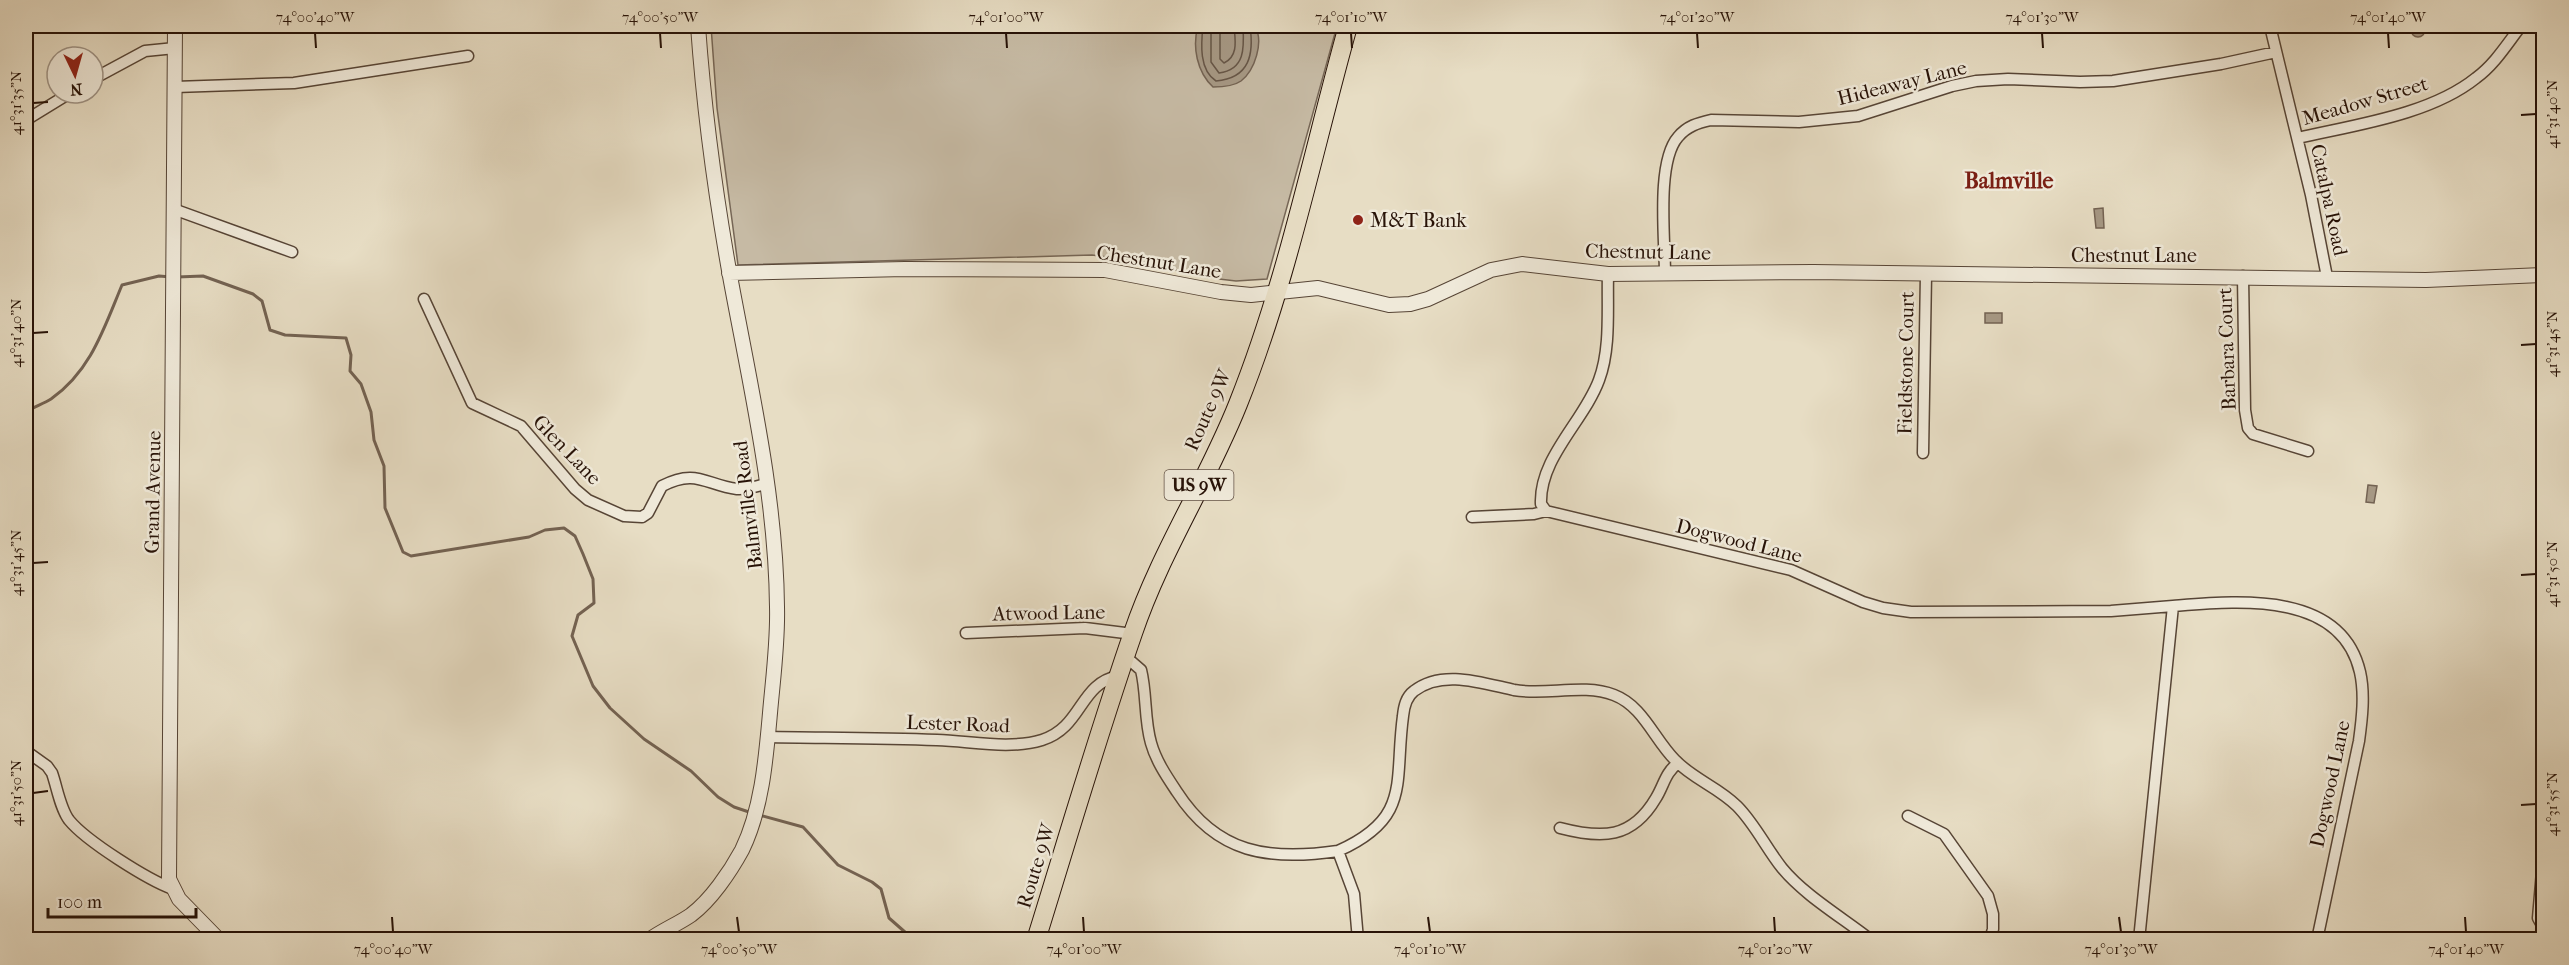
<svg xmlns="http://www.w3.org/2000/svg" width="2569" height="965" font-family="'IM FELL French Canon',serif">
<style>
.green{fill:#c6baa4;stroke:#766656;stroke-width:1.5}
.water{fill:#a69884;stroke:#736252;stroke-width:1.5}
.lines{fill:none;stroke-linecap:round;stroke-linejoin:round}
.shore{stroke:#665546;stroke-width:1.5}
.stream{stroke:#736252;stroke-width:3}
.minor-casing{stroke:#574536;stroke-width:13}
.tertiary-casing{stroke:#574536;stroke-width:16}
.trunk-casing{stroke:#271207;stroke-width:20}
.minor{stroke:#efe9d9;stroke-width:10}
.tertiary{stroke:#efe9d9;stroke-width:14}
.trunk{stroke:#e7ddc4;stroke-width:18}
.ticks{fill:none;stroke:#271207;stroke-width:2}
.poi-dot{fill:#8f2418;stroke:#efe9d9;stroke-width:2}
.labels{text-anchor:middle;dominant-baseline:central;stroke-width:5;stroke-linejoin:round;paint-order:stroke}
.shield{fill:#efe9d9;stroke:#635246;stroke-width:1.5}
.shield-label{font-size:18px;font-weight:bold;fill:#271207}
.street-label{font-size:20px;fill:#271207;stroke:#efe9d9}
.poi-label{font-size:20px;fill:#271207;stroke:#efe9d9;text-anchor:start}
.quarter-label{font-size:22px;font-weight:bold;fill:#7a1f14;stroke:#efe9d9}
.neatline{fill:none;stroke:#271207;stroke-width:2}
.ticks-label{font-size:15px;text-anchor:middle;fill:#271207}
</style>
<rect width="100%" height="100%" fill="#e7ddc4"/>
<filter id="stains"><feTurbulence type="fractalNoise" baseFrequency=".00333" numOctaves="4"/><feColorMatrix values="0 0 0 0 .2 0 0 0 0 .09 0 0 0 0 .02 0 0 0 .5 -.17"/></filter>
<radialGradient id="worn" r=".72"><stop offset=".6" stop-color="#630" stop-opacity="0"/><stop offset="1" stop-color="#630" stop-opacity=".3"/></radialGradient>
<path class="green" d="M711,26H1337L1267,279L1236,281L1202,277L1144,262L1092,255L738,265L717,108Z"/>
<path class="water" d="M2411 30a7 7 0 1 1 14 0a7 7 0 1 1-14 0Z
M1198,26H1255C1264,42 1255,70 1241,81C1234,86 1222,87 1213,87C1197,72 1192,47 1198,26Z
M2103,208L2104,228H2096L2094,209Z
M1985,313H2002V323H1985Z
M2368,485L2377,486L2374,503L2366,502Z"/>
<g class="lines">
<path class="shore" d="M1203,26C1201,44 1199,70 1216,81C1250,78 1254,54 1250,26
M1211,26V62L1219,73C1246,70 1244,46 1243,26
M1220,26V59L1224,63C1239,56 1235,39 1234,26"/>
<path class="stream" d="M177,277L203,276L253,294L262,301L270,330L285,335L346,338L351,355L350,371L361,384L371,412L374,440L384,466L385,508L403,552L411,556L529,537L545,530L564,528L575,536L583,554L593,579L594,603L578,615L572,636L593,686L610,708L644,739L691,771L718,797L734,807L752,813
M26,412C33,407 43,404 51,399C91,371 104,328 122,285L159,276L171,277
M759,815L803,827L838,865L872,882L881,889L889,918L914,940"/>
<defs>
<path id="minor" d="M2270,26L2311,195L2327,277
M93,79L145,51L175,48
M175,87L294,83L468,56
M26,120L70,93
M2298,138C2354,125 2430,115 2476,78C2495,64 2507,44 2521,26
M176,210L292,252
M1608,274C1607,308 1611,348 1599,380C1584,421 1539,458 1541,504L1546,511L1791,570L1863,602L1883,608L1911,612L2111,611L2173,606
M1665,274C1665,240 1656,162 1678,137C1687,126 1698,123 1711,120L1799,122L1858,116L1952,86L1976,81L2008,79L2080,82L2113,81L2221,64L2276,52
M2243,276L2245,410L2248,428L2253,434L2308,451
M424,299L472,403L521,426L575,489L588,500L624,516L642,517L648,513L662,486C696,468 706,485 737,489C746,490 757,486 766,484
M1923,453L1926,274
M1472,517L1534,514L1546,511
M966,633L1085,628L1133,634
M1126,657L1141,670C1147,694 1144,719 1151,743C1156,761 1167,777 1177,792C1217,854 1269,861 1338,851L1354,894L1358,940
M768,737C824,738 881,738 937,740C971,741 1009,750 1042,740C1083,727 1079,683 1119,676
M26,751L47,766L52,773C57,787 60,808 69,820C86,841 148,880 173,889
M1908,816L1944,834L1988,896L1993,914V929L1990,940
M1560,828C1602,839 1632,839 1656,798C1664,785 1665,773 1678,763
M2544,848L2538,918L2544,929
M1338,851C1412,818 1394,782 1403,716C1404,706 1406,697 1414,691C1442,669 1482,683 1514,690C1546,696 1583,683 1614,695C1643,706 1654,739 1675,760C1693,779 1718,787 1737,806C1755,824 1766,848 1782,868C1804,895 1843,918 1871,940
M2139,940L2173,606C2237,601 2341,590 2360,672C2365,694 2362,719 2359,741L2317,940"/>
<path id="tertiary" d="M175,26L169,879L179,899L219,940
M729,273L905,269L1105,270L1221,292L1251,295L1318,288L1389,305L1410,304L1428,299L1491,270L1522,264L1608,274L1813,272L2426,280L2544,275
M649,940C663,930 678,924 691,915C711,900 730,872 742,850C762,809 766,758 770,713C773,678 778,642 777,607C776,495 750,385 730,276C715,192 704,110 698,26"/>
<path id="trunk" d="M1036,940C1068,837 1098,734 1133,633C1160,553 1207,482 1238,404C1287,282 1313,151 1348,26"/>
</defs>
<use href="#minor" class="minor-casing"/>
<use href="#tertiary" class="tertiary-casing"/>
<use href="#trunk" class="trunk-casing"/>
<use href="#minor" class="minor"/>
<use href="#tertiary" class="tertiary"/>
<use href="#trunk" class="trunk"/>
</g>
<path class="ticks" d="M315,33L316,48M660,33L661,48M1006,33L1007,48M1351,33L1352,48M1697,33L1698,48M2042,33L2043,48M2388,33L2389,48M33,103L48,102M2521,115L2536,114M33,333L48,332M2521,345L2536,344M33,563L48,562M2521,575L2536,574M33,793L48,791M2521,805L2536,804M392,917L393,932M737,917L739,932M1083,917L1084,932M1428,917L1430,932M1774,917L1775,932M2119,917L2121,932M2465,917L2466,932"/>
<circle class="poi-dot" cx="1358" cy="220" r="6"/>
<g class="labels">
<rect class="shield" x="1164.5" y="470" width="69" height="30" rx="4.5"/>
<g class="shield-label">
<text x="1199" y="485">US 9W</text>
</g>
<g class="street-label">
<text transform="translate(1902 83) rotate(-14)">Hideaway Lane</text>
<text transform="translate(2365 101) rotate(-16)">Meadow Street</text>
<text transform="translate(2329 200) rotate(78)">Catalpa Road</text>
<text transform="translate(1648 252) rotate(1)">Chestnut Lane</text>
<text x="2134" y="255">Chestnut Lane</text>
<text transform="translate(1159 262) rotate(9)">Chestnut Lane</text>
<text transform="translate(2227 349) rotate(-92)">Barbara Court</text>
<text transform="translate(1906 363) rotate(-89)">Fieldstone Court</text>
<text transform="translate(1208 410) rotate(-66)">Route 9W</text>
<text transform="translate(567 450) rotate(46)">Glen Lane</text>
<text transform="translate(153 492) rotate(-89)">Grand Avenue</text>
<text transform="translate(748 505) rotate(-97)">Balmville Road</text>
<text transform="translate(1739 541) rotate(14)">Dogwood Lane</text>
<text transform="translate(1049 613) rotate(-1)">Atwood Lane</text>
<text transform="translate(958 724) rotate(2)">Lester Road</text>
<text transform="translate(2330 784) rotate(-78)">Dogwood Lane</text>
<text transform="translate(1036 866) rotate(-73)">Route 9W</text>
</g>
<g class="poi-label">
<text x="1370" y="220">M&amp;T Bank</text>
</g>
<g class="quarter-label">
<text x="2009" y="181">Balmville</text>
</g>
</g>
<rect width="2569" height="965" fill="none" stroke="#e7ddc4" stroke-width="66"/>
<g transform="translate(75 75) rotate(175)"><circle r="28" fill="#efe9d9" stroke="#9f9385" stroke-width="1.5"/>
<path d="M0-4.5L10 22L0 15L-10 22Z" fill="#8f2418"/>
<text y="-9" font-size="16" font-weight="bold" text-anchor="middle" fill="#271207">N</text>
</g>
<path d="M48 908v9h148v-9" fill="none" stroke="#271207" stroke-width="3"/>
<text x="57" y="908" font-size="18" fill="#271207" stroke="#efe9d9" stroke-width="4.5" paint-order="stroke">100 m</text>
<rect x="33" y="33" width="2503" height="899" class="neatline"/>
<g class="ticks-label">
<text x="315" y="22">74°00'40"W</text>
<text x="660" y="22">74°00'50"W</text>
<text x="1006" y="22">74°01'00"W</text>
<text x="1351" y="22">74°01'10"W</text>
<text x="1697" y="22">74°01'20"W</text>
<text x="2042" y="22">74°01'30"W</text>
<text x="2388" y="22">74°01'40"W</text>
<text transform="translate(16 103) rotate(-90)" y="5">41°31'35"N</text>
<text transform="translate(2552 114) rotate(-90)" y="5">41°31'40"N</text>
<text transform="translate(16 333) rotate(-90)" y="5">41°31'40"N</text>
<text transform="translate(2552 344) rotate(-90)" y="5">41°31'45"N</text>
<text transform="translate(16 563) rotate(-90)" y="5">41°31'45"N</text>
<text transform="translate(2552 574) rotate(-90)" y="5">41°31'50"N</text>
<text transform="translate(16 793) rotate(-90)" y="5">41°31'50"N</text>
<text transform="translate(2552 804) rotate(-90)" y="5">41°31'55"N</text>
<text x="393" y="954">74°00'40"W</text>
<text x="739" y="954">74°00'50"W</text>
<text x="1084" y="954">74°01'00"W</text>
<text x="1430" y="954">74°01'10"W</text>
<text x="1775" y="954">74°01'20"W</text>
<text x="2121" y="954">74°01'30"W</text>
<text x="2466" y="954">74°01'40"W</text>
</g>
<rect width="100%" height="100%" filter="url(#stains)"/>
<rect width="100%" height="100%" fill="url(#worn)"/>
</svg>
